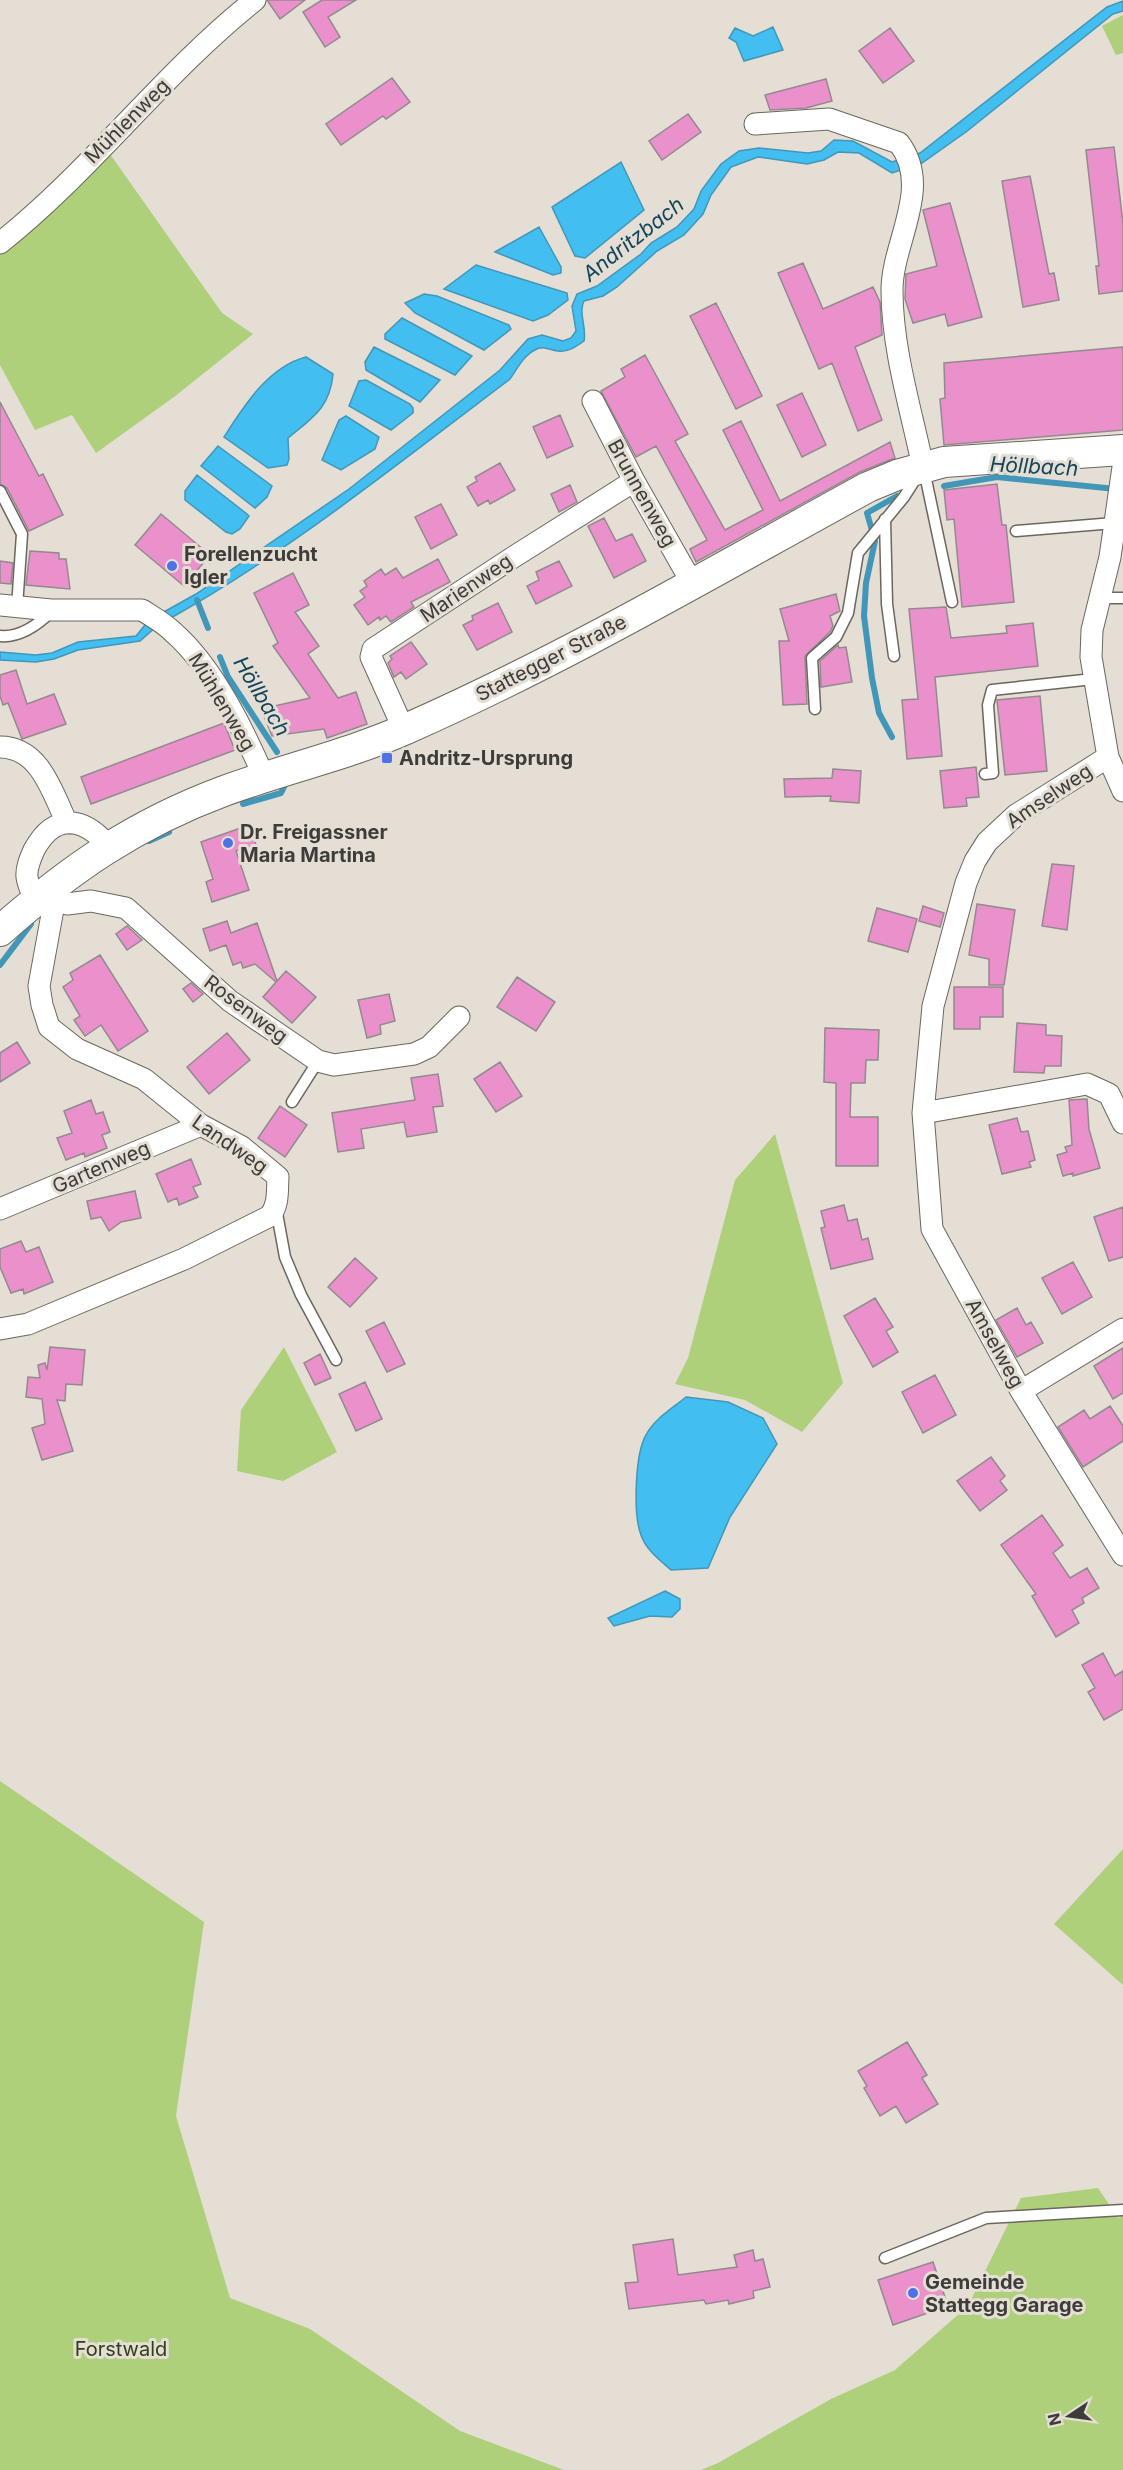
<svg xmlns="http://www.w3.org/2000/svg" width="1123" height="2470" font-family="Inter,sans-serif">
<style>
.green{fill:#aed07b}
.water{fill:#43bef0;stroke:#4297b9;stroke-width:1.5}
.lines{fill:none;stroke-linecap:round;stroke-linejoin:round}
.stream{stroke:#4297b9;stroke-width:6}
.building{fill:#ea91cb;stroke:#93898f;stroke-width:1.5}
.service-casing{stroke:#6b675e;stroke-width:13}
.minor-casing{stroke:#6b675e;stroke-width:23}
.secondary-casing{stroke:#6b675e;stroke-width:32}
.service{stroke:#fff;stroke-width:10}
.minor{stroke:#fff;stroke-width:21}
.secondary{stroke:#fff;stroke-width:30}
.poi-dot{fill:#4e71e5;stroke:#e4ded4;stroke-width:2}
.labels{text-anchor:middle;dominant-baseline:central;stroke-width:6;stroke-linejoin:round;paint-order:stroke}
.street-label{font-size:20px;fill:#3e3c38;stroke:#e4ded4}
.poi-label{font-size:20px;font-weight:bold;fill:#3e3c38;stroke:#e4ded4;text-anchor:start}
.park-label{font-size:20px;fill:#314019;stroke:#e4ded4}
.water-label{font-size:21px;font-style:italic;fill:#12455a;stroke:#e4ded4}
</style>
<rect width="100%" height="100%" fill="#e4ded4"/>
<path class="green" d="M1123,15V53L1116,55L1102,26Z
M110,154L222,313L253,334L174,397L96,453L72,415L35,430L0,365V252Z
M775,1134L843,1383L802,1432L745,1400L675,1384L688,1358L735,1180Z
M284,1347L337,1452L283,1481L237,1471L241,1410Z
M0,1781L204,1922L176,2116L230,2298L310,2329L460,2431L564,2470H0Z
M1123,1849V1985L1054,1924Z
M1098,2188L1118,2218L1123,2216V2470H701L718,2463L831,2399L895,2370L968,2306L1021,2198Z"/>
<path class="water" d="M1123,1V11L1113,14L966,132L922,163L892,173L859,153L838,152L824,160L807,164L758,157L731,167L711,195L703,214L684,235L657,251L617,287L603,296L584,301C578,312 587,328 584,341C577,346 567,353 558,351C549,350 543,345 535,350C524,355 517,369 510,379C400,462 289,552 169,619L162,613L196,594L349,489L500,370L528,339L542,335L563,341L571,338L576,331L572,306L577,294L597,286L641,254L651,243L677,227L694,209L701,191L721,164L739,151L759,148L808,153L821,151L834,140L853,141L892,162L920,153L1107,7Z
M773,27L783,50L744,61L736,42L729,38L735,28L753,36Z
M621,162L644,210L585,258L575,256L552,207Z
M539,227L561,267V273L553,275L495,252Z
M476,265L567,293L568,300L548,315L533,321L444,289Z
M424,294L437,296L509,325L511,329L484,350L415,313L405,303Z
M402,318L472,356L455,375L385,339V334Z
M374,347L440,380L420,402L366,370L365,362Z
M306,357L333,374C330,408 312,418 288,438L289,459L287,465L268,468L224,437C244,406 268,367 306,357Z
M366,380L410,404L413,408V413L391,430L349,406L359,381Z
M346,416L379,437L375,449L341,470L322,460L339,420Z
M218,446L272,486L267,497L255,508L201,466Z
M197,475L247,514L249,516L240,529L232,534L226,532L185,500V491Z
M149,620L157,626L140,641L78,650L54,659L36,662L0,660V652L36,655L52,653L78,642L136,636Z
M686,1397L728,1402L763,1418L777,1444L730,1517L708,1568L671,1570C660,1560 646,1550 641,1535C633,1514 635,1454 646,1435C654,1419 673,1408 686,1397Z
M665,1591L680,1599V1609L672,1617L650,1616L614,1626L608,1618Z"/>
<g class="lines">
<path class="stream" d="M944,486L997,477L1116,489
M197,600L208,628
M220,657L228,677L277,752
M892,737L879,713L872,678L864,616L866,583L875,541L867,513L897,496
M243,804L281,793L285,785
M149,841L169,832
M0,965L31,924"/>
</g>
<path class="building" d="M267,0H305L280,19Z
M322,0H356L328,17L340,37L325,47L303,12Z
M890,28L914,61L883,83L859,51Z
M392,78L410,102L386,119L383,116L341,145L326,124Z
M826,79L832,101L806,108L770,110L765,95Z
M688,114L701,132L662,160L649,141Z
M1114,147L1123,223V291L1099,294L1096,266H1099L1086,150Z
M1030,176L1049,274L1054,273L1059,300L1023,307L1002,181Z
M950,203L982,317L948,326L945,314L913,323L905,299L906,274L937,266L923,210Z
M803,263L823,309L873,287L880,302L882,335L855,347L882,420L858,431L832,363L819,369L778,273Z
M716,303L762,396L736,409L690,316Z
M1123,347V430L944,445L940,399L945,398L944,363Z
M645,355L688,434L675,441L725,530L763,510L723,430L741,421L780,501L890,442L895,458L860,472L696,562L690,549L707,540L656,446L636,457L601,391L625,377L621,369Z
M802,393L826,445L802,457L777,405Z
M0,402L39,476L43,474L63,515L29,531L7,488L0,484Z
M560,415L573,446L547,458L533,427Z
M500,463L515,490L490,504L488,500L478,506L467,487L477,481L475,477Z
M997,484L1002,525H1006L1014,602L962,607L954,519L947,520L944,490Z
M570,485L577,502L559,512L551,494Z
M441,504L457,535L431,549L415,517Z
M161,514L210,555L184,586L135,545Z
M604,518L616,541L632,534L646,561L614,578L588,526Z
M30,551L59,553V559H66L70,589L26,585Z
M438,559L450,582L411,602L414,607L391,622L386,616L380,620L379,617L368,625L354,605L365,597L360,591L367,586L364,581L381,569L385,575L396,568L403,578Z
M0,561L13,563L11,584L0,583Z
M559,561L572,586L536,604L527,586L539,580L536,572Z
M293,573L309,605L295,612L319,646L308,654L338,698L356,692L367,724L327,738L324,729L272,736L261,709L310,698L273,646L278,643L254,593Z
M836,594L840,611L830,616L833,626L830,632L805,656L807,704L783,705L779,641H789L780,609Z
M498,603L512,632L477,650L463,625L473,620L472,616Z
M946,607L951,638L1007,633L1006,626L1033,623L1038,666L935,677L942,756L907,759L902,700L918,699L909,609Z
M411,642L427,664L406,679L401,672L394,677L388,663L392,659L390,656Z
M838,645L839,648L846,647L852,682L821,687L820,661Z
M16,670L27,704L54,694L66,724L22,739L8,703L3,705L0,696V675Z
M1040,696L1047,771L1005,775L997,700Z
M224,723L235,750L91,804L81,777Z
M976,767L979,797L966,798L967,806L944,808L940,771Z
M833,769L861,771L859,803L830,801L831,796L785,797L784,779L832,778Z
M249,825L256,845L236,851L249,890L212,902L206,882L213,879L201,842Z
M1052,864L1074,866L1067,930L1042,926Z
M977,904L1015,910L1004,985H989V959L969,955Z
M923,906L944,913L940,927L919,921Z
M877,908L917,919L908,952L868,941Z
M227,921L231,933L257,923L277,981L286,971L316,997L292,1023L263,997L276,982L255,964L243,968L241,962L233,965L226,945L210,951L203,929Z
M127,926L142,940L127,950L116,934Z
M100,955L148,1031L118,1051L101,1025L85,1036L74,1020L80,1016L63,987L73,980L70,973Z
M517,977L555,1002L536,1031L497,1007Z
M191,983L203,994L193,1002L183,989Z
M954,987H1003V1017H980V1029H954Z
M389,994L395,1021L380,1025L381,1034L367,1038L358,1000Z
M1017,1023L1046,1025V1035L1062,1036L1061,1066H1045L1044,1073L1014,1072Z
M825,1028L879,1030L878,1060H866L865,1083H851L850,1117H878V1166H836V1083L824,1082Z
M227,1033L250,1060L209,1094L187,1067Z
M17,1042L30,1063L0,1082V1053Z
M500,1062L522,1096L496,1112L474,1079Z
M438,1074L443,1106L433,1107L437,1132L407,1137L404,1122L361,1129L364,1148L338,1152L332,1113L415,1100L411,1078Z
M1087,1099L1089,1129L1100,1168L1073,1176V1173L1063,1176L1057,1155L1067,1152L1065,1147L1072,1145L1069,1100Z
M91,1100L96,1114L103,1112L110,1132L102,1135L107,1148L85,1157L84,1153L66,1160L57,1138L72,1133L64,1111Z
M280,1106L307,1125L285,1157L258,1138Z
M1017,1118L1021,1132L1028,1131L1035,1160L1029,1162L1031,1167L1002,1174L989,1125Z
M191,1159L201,1184L193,1187L198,1197L179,1205L177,1198L168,1202L156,1174Z
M135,1191L141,1218L121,1222L109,1231L101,1217L91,1219L87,1201Z
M844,1205L848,1221L857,1219L862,1240L868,1238L873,1259L831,1269L821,1228L825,1227L821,1211Z
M1123,1207V1257L1109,1261L1094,1217Z
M21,1241L26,1252L39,1247L53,1282L24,1294L23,1289L11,1293L0,1267V1249Z
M355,1258L377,1278L350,1307L328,1287Z
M1073,1262L1092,1297L1062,1314L1042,1278Z
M875,1298L893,1327L886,1331L898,1352L873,1367L844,1316Z
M1017,1308L1026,1325L1031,1322L1043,1343L1017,1357L996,1320Z
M384,1322L405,1364L387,1372L366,1331Z
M50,1347L85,1350L82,1385L66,1384L65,1401L57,1400L73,1451L42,1460L32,1428L45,1424L42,1399L26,1397L28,1377L40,1378L38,1365L45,1363L47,1370Z
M1123,1348V1393L1113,1399L1094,1366Z
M320,1354L331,1378L315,1385L304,1363Z
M935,1375L956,1415L923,1433L902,1392Z
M365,1382L382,1419L356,1431L339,1394Z
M1110,1406L1123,1426V1441L1083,1467L1058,1427L1084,1410L1090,1419Z
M991,1457L1005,1476L1000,1481L1007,1490L980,1511L957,1481Z
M1042,1515L1063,1545L1053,1553L1070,1578L1087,1568L1099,1588L1082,1598L1084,1603L1072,1610L1079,1623L1056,1637L1032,1596L1036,1594L1001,1545Z
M1103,1653L1115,1676L1123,1671V1709L1104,1720L1088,1692L1095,1688L1082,1665Z
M907,2042L927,2075L922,2078L938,2104L906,2123L896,2106L880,2116L864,2088L867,2086L858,2071Z
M673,2239L678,2275L737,2267L734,2255L753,2250L755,2261L763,2259L770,2287L753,2291L754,2298L729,2304L728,2300L706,2304L704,2300L629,2309L625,2283L638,2282L633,2245Z
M933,2262L948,2306L893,2325L878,2280Z"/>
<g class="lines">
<defs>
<path id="service" d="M924,470L952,602
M0,491L22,534L17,607
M885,519L887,604L894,656
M1016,531L1114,523
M1100,598H1123
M0,636C21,638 39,624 53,610
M815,709L812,658L836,637L848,613L858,553L904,497L918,475
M985,774L993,773L988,705L992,690L1093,679
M292,1102L318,1061
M276,1208L285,1257L301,1295L336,1360
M885,2258L986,2218L1123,2210"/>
<path id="minor" d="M755,124L829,119L899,143C933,188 892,242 892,290C892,349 911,409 923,467
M0,243C92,170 163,73 255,0
M593,401L634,481L692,583
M1123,467L1110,557L1092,630L1091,657L1108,757L1123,791
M0,605L51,610H142C153,617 164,623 173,632C213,667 243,729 264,777
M404,730L371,657L373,649L512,558L634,481
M0,747C40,747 52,792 67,823
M1108,757L1016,815L987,842L975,861L966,883L933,1006L923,1113L932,1229L1021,1391L1123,1555
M41,894L67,904L91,901L126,908L230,1001L318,1061L334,1065L414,1054L429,1047L459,1017
M35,900C32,893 28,885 27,877C26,868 30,859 34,850C54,813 83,816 108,846
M923,1113L1087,1084L1109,1094L1123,1123
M0,1209L201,1125
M0,1329L28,1324L184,1259L270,1216C279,1204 277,1192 278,1177L242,1147L201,1125L144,1079L77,1049L49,1027L42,1005L39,986L53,909L41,894
M1021,1391L1123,1329"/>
<path id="secondary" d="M0,931C70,869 135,824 224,791C284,769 347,755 406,729C565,659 716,570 868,487L897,475L944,462L1123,450"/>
</defs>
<use href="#service" class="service-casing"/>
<use href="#minor" class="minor-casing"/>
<use href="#secondary" class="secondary-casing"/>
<use href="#service" class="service"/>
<use href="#minor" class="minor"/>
<use href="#secondary" class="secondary"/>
</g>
<g class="poi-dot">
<circle cx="172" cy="566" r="6"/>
<rect x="381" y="752" width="12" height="12" rx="3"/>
<circle cx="228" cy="843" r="6"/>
<circle cx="913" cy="2293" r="6"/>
</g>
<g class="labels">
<g class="street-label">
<text transform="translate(127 121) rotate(-45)">Mühlenweg</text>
<text transform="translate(642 493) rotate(61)">Brunnenweg</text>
<text transform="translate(466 588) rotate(-34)">Marienweg</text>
<text transform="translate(551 658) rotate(-27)">Stattegger Straße</text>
<text transform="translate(222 702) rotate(59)">Mühlenweg</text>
<text transform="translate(1049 796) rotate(-34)">Amselweg</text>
<text transform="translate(246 1009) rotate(37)">Rosenweg</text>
<text transform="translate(230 1144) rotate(35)">Landweg</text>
<text transform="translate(101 1167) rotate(-23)">Gartenweg</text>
<text transform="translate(995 1343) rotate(61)">Amselweg</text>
</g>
<g class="poi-label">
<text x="184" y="554">Forellenzucht<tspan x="184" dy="23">Igler</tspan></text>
<text x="399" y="758">Andritz-Ursprung</text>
<text x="240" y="832">Dr. Freigassner<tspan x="240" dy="23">Maria Martina</tspan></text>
<text x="925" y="2282">Gemeinde<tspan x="925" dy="23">Stattegg Garage</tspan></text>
</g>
<g class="park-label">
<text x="121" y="2349">Forstwald</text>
</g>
<g class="water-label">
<text transform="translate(633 239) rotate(-38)">Andritzbach</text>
<text transform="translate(1034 466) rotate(3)">Höllbach</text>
<text transform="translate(262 696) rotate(59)">Höllbach</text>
</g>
</g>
<g transform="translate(1069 2416) rotate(257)" stroke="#e4ded4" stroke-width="4.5" paint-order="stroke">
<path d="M0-4.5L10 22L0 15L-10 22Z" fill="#3e3c38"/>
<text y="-9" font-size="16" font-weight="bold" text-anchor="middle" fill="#3e3c38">N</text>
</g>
</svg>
